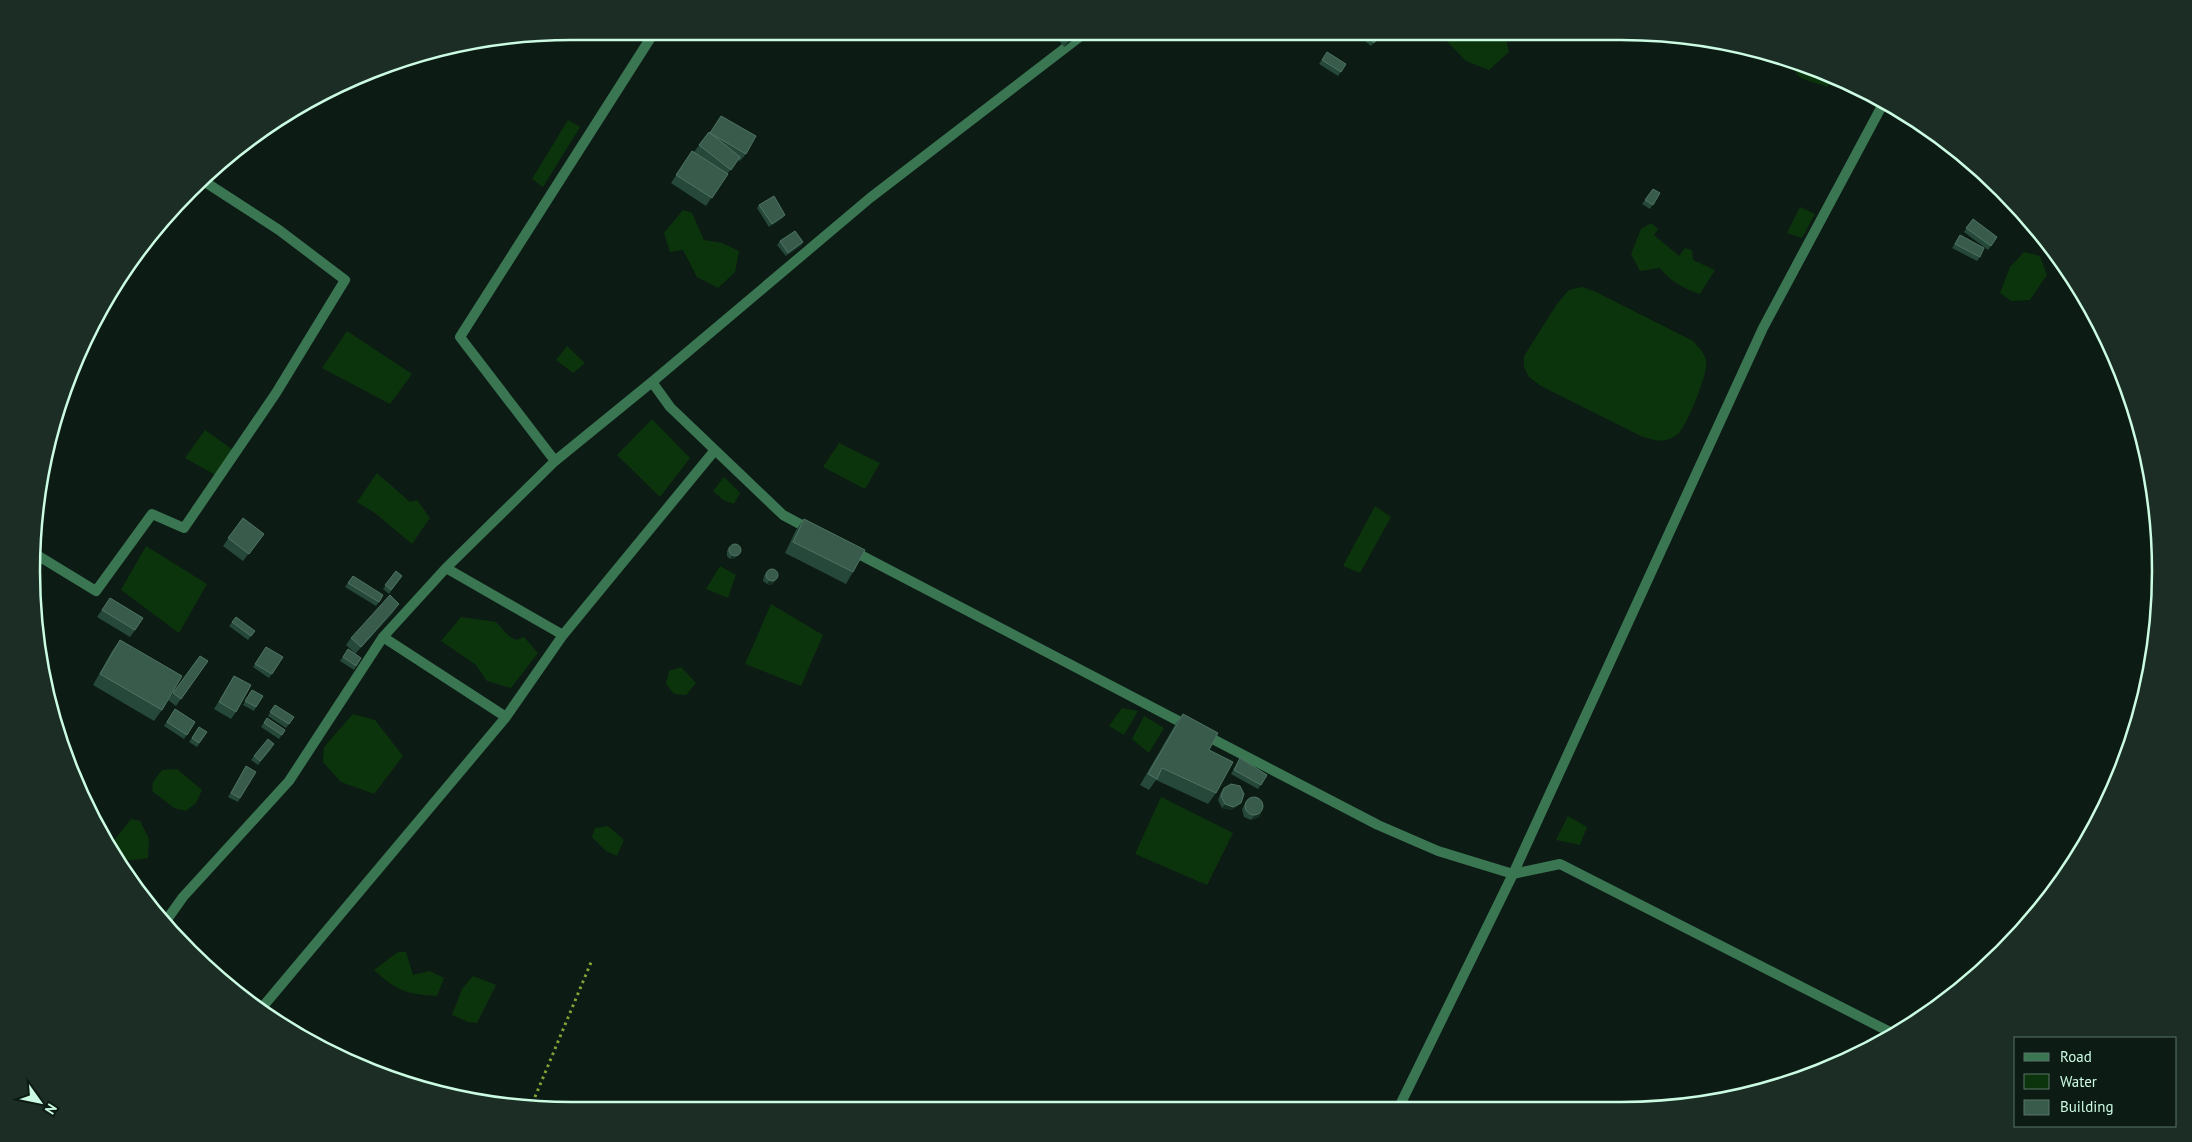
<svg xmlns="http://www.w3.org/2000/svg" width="2192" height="1142" font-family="'PT Sans',sans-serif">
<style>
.water{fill:#0c340c}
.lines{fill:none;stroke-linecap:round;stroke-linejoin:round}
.path{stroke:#81a336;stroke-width:3;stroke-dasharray:2.5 4;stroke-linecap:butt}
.minor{stroke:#3b7653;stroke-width:10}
.wall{fill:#26483a}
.shaded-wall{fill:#142e23}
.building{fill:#385b4c;stroke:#4f7463}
.rim{fill:none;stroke:#cbfbe2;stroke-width:2.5}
</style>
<rect width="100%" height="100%" fill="#0c1b14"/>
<path class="water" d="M1438,32H1504L1509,52L1489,70L1466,61Z
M1795,62L1833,77L1827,87C1814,80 1796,83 1793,65Z
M568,120L580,127L543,187L532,179Z
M1800,207L1815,214L1802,238L1787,233Z
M683,210L692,213L704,240L722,243L739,251L735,272L718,288L697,277L683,250L670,252L664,233Z
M1651,223L1658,229L1654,235L1679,256L1685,248L1692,250L1693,260L1715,270L1700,294C1683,288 1671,282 1660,268L1640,271L1631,254L1641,229Z
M2024,252L2040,256L2047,275L2030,300L2011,301L2000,293L2010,267Z
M1582,287L1596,292L1693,341C1698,347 1704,352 1706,360C1709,372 1688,423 1679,433C1677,435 1672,438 1669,439C1660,443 1652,439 1643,437L1541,386L1529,377L1524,367V356L1557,304L1569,290Z
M347,331L412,374L390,404L322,368Z
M567,346L585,363L573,373L556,360Z
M652,419L690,458L660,497L617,455Z
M205,430L236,452L219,477L185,458Z
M839,443L880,463L865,489L823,467Z
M377,473L410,502L417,500L430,518L412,544L375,513L357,502Z
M724,477L740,493L734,504L723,500L713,491Z
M1375,506L1391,517L1360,573L1343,566Z
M146,546L207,584L179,633L121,590Z
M720,566L736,575L728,598L706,589Z
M771,604L823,635L801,686L745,664Z
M461,617L496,622L509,636L516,640L524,637L538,653L511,688L487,681L476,665L441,641Z
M681,667L696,683L686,695L674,694L666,684L669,671Z
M1122,708L1138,711L1124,735L1109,726Z
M353,714L375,720L403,756L374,794L341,782L323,762L324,747Z
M1144,716L1164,728L1149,753L1132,739Z
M177,769L202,790L196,803L186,811L174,808L152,791L153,782L162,770Z
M1161,797L1233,833L1207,885L1135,854Z
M1568,816L1587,827L1580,845L1556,840Z
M131,819L140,821L149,839L148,858C135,860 121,863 112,852L115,839Z
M608,826L624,840L617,856L606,851L592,837L595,828Z
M398,952H406L413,975L430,971L444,978L437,996C406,994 397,991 374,970Z
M473,976L496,985L477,1023L468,1022L452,1015L462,989Z"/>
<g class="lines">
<path class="path" d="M530,1109L592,960"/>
<path class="minor" d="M652,382L670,407L783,515L811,530
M555,461L460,337L655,31
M851,550L1190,727
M32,552L96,591L152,514L184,528L276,393L345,280L279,230L202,180
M446,568L563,635
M383,637L506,717
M1203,734L1378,825L1438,851L1513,874L1560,864L1894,1034
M163,925L183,897L289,781L383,637L446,568L555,461L652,382L870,198L1086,32
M260,1010L506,717L563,635L715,450
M1399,1107L1513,874L1763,328L1884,102"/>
</g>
<path class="wall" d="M1053,32H1082L1081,34L1064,47Z
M1381,34L1371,46L1365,41L1367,37Z
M1327,52L1346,64L1338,76L1319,64Z
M721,116L746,154L740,161L738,160L725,177L706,206L671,183L692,151L694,152L709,132L710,133Z
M1653,189L1660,193L1650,209L1642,204Z
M759,205L783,218L769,227L757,208Z
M1973,219L1997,237L1988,250L1964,232Z
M1960,235L1980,257L1977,261L1952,248Z
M780,241L803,242L801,246L786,256L777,245Z
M243,518L264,534L243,561L223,546Z
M804,519L853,572L846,584L785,553L796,530Z
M729,547L740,552L734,559H730L727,556V551Z
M396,571L402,576L389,594L383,589Z
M766,573L775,581L771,585L767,584L763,581L764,576Z
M353,576L379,602L376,606L345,587Z
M110,598L135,630L130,637L97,617Z
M394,612L355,654L361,658L354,670L340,661L348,649L355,653L346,645L351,638Z
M236,617L255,631L248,640L229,626Z
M120,640L162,710L154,721L93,685L112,651Z
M266,647L283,657L269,678L253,667Z
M200,656L208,661L176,706L168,700Z
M234,676L236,712L231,719L214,709Z
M252,690L256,707L254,711L243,705Z
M275,705L289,724L286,728L268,716Z
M175,709L195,722L184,739L164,726Z
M1183,714L1209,750L1216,793L1208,804L1156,780L1149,790L1140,785L1175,725Z
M267,718L285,730L279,739L261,727Z
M199,727L207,732L197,747L189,742Z
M272,748L258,765L251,760L254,756Z
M1240,758L1267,775L1258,789L1231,774Z
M246,766L240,798L238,802L228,797Z
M1224,788L1238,806L1231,810L1222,808L1218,800L1221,792Z
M1248,799L1261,813L1259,817L1251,820L1244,817L1242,809Z"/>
<path class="shaded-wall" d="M1079,32H1082L1081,34L1064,47L1069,39Z
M785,215L783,218L769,227L772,224Z
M803,242L801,246L786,256L788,253Z
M740,552L734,559H730L732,556Z
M777,577L771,585L767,584L769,581Z
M399,604L394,612L355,654L361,647Z
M1241,803L1238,806L1231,810L1222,808L1225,804Z
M1261,813L1259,817L1251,820L1254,816Z"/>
<path class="building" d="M1064,32H1079L1069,39Z
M1372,32H1383L1374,43L1367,37Z
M1327,52L1346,64L1341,72L1322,60Z
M721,116L756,136L746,154L710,133Z
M709,132L740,157L731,170L699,145Z
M692,151L728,174L712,198L676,175Z
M1653,189L1660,193L1653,205L1645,200Z
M774,196L785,215L772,224L759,205Z
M1973,219L1997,237L1991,246L1966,228Z
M795,231L803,242L788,253L780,241Z
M1960,235L1984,248L1980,257L1955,244Z
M243,518L264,534L249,554L228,538Z
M804,519L865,550L853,572L793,542Z
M729 550a6 6 0 1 1 12 0a6 6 0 1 1-12 0Z
M766 575a6 6 0 1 1 12 0a6 6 0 1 1-12 0Z
M396,571L402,576L391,590L385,585Z
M353,576L383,595L379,602L348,583Z
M390,595L399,604L361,647L351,638Z
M110,598L143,618L135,630L102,610Z
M236,617L255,631L251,636L232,622Z
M120,640L182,676L162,710L100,674Z
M266,647L283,657L272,674L255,664Z
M348,649L361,658L356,666L343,657Z
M200,656L208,661L181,699L173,693Z
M234,676L251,685L236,712L219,702Z
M252,690L263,696L256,707L245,701Z
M275,705L294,717L289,724L270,712Z
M175,709L195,722L187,735L167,722Z
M1183,714L1218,733L1209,750L1233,762L1216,793L1162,768L1157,779L1148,774Z
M267,718L285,730L282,735L264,723Z
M199,727L207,732L199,743L192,738Z
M268,739L274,744L260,761L254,756Z
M1240,758L1267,775L1261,785L1234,770Z
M246,766L256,772L240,798L231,793Z
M1231,784L1240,786L1244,794L1241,803L1233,807L1225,804L1221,796L1224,788Z
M1245 806a9 9 0 1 1 18 0a9 9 0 1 1-18 0Z"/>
<path d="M0 0H2192V1142H0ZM571 40H1621A531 531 0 0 1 2152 571V571A531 531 0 0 1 1621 1102H571A531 531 0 0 1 40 571V571A531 531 0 0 1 571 40Z" fill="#1b2d24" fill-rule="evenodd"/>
<path class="rim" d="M571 40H1621A531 531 0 0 1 2152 571V571A531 531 0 0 1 1621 1102H571A531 531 0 0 1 40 571V571A531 531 0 0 1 571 40Z"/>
<rect x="2014" y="1037" width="162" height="90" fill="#0c1b14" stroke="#587566"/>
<rect x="2024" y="1053" width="25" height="8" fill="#3b7653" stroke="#587566"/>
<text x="2060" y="1062" font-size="15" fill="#cbfbe2">Road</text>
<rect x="2024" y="1074" width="25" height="15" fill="#0c340c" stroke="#587566"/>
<text x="2060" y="1087" font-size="15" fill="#cbfbe2">Water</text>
<rect x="2024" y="1100" width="25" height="15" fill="#385b4c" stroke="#587566"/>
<text x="2060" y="1112" font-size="15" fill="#cbfbe2">Building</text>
<g transform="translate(40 1102) rotate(123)" stroke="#0c1b14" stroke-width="4" paint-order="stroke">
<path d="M0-4L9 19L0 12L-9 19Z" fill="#cbfbe2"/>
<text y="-8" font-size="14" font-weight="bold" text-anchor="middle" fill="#cbfbe2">N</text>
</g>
</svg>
